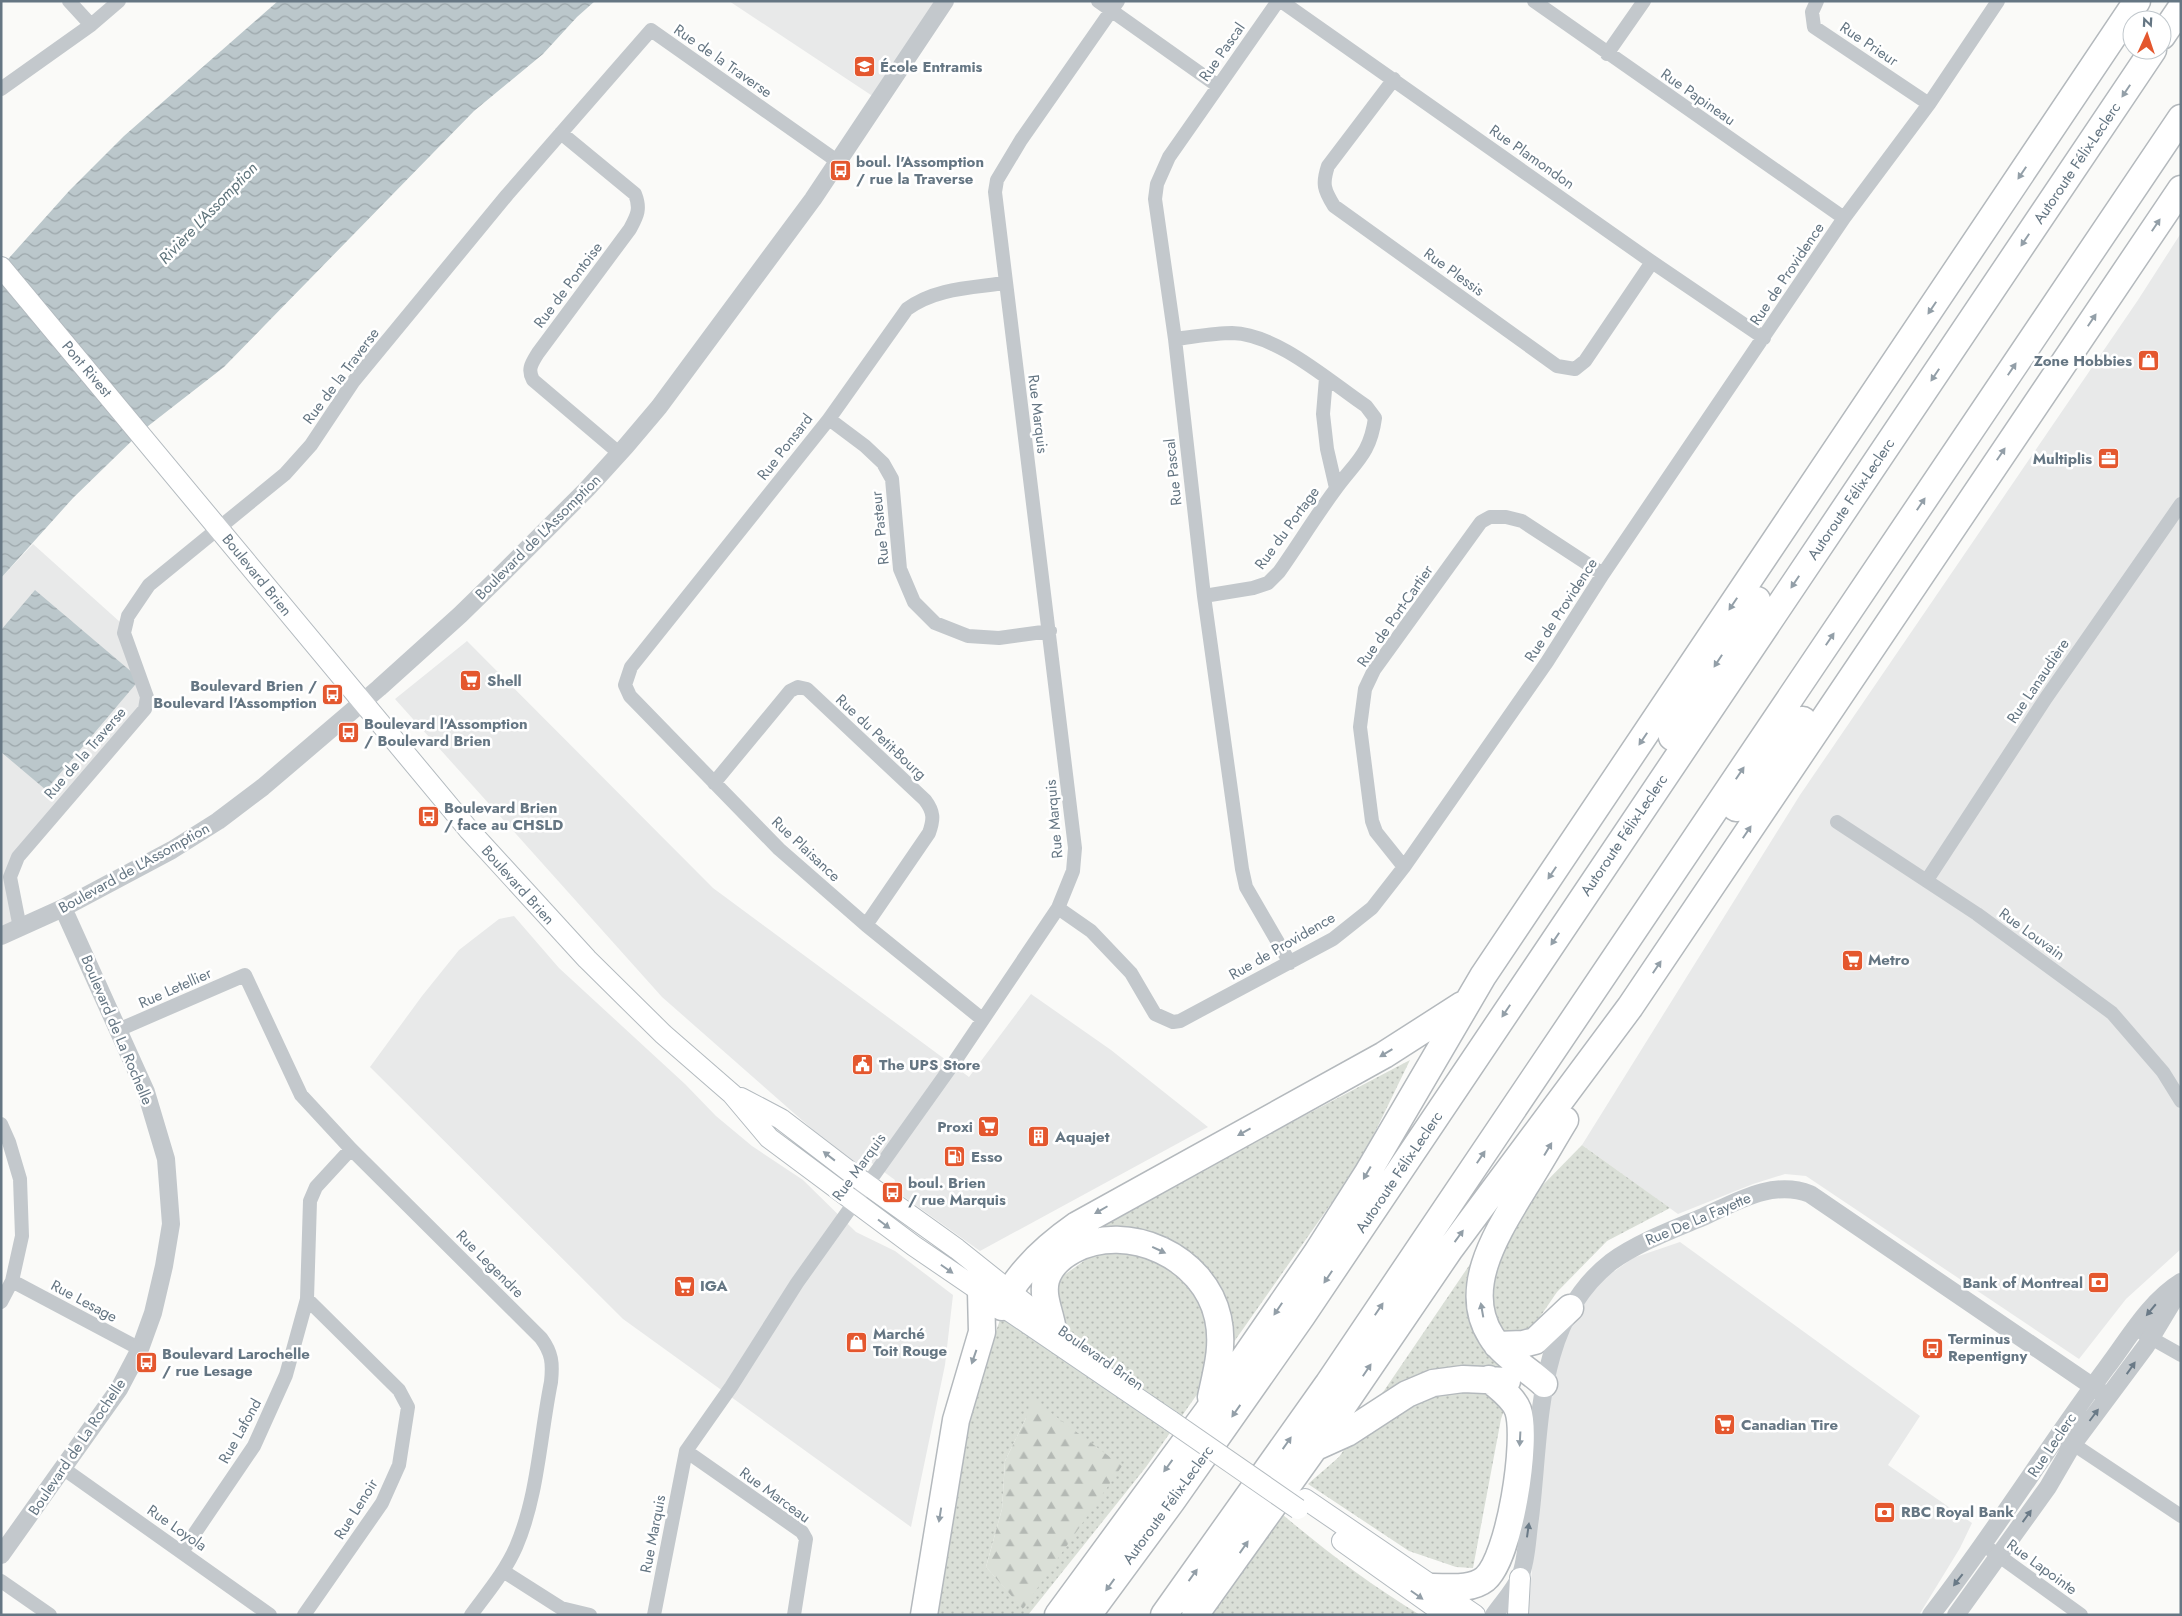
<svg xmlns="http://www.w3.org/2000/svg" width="2182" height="1616" font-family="Jost,sans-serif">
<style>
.built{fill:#e8e9e9}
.grass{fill:url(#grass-dots);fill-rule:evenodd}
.forest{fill:url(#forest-firs)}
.water{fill:url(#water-waves)}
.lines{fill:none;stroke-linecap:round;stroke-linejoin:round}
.secondary-casing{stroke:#b3babf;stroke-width:22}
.motorway-casing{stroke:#b4b9bd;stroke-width:29}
.minor{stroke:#c3c8cc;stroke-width:14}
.tertiary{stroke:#c3c8cc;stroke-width:18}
.secondary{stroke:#fff;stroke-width:20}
.motorway{stroke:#fff;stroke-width:26}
.secondary-bridge-casing{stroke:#b3babf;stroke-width:22;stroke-linecap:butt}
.secondary-bridge{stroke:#fff;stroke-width:20}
.oneway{fill:#939fa8}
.oneway2{fill:#6a7a87}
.labels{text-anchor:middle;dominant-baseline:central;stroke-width:5;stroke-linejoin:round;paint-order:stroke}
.street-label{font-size:15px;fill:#657683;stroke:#fff}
.poi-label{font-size:15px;font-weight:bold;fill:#657683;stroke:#fff;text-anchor:start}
.water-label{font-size:16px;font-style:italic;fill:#60757c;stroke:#fff}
</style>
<defs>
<pattern id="grass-dots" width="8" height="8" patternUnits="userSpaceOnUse" patternTransform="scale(1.25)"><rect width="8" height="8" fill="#dadfd7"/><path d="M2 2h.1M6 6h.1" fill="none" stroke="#b4b9b4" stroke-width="1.8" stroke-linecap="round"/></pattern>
<pattern id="forest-firs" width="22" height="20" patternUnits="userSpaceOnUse" patternTransform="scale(1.25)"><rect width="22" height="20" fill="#dadfd7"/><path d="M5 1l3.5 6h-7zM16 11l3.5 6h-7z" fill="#b4b9b4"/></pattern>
<pattern id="water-waves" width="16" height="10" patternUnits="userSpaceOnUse" patternTransform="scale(1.25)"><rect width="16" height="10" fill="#bbc7cb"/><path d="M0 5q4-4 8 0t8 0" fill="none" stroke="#9ca6aa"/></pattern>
</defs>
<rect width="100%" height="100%" fill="#fafaf8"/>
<path class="built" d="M729,1H946L877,99Z
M2181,233V1249L2126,1299L2079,1359L1806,1176L1785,1174L1753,1184L1678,1214L1582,1145L1800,795L2138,300Z
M33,544L120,622L145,709L10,877L20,928L1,936V578Z
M467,641L713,888L969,1077L1031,994L1111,1050L1208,1127L980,1251L893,1189L895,1180L869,1161L856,1163L812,1129L662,997L395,699Z
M514,916L559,968L685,1084L716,1116L752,1146L803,1180L856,1232L895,1251L953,1295L945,1365L911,1527L623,1319L370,1067L422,996L459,950L499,919Z
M1680,1242L1920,1416L1888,1465L1972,1523L1960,1548L1919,1615H1528L1548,1385L1573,1316L1584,1300L1605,1278L1633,1258Z"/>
<path class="grass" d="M1410,1060L1361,1161L1146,1467L1028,1615H938L965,1437L986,1360L1001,1317L1038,1343L1059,1291L1057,1280L1091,1256L1084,1232ZM1026,1418L1024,1609L986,1567L1002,1509L1005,1461Z
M1582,1145L1670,1208L1607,1241L1557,1292L1531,1330L1501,1419L1473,1568L1456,1567L1409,1551L1308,1484L1339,1457L1481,1248Z
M1283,1515C1327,1552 1371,1585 1420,1615H1210Z"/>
<path class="forest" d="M1031,1398L1122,1466L1023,1609L986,1567L1002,1509L1005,1461L1026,1418Z"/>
<path class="water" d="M278,1H595L577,17L543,54L474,111L224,367L143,430L73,498L1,578V267L69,191L124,136Z
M35,590L140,679L46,790L1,752V630Z"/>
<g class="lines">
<defs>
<path id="secondary" d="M1,267L469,830L587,959L663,1034L732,1094L769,1138L914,1246L1171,1421
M741,1098L781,1119L858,1178L957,1249L1052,1325
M1305,1499L1475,1615
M1342,1541L1446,1615
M1518,1615L1520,1578"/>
<path id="motorway" d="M2162,36L2181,8
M1672,737L1694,697L1757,600
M1736,808L1803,720
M1002,1307C1016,1273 1047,1246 1077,1225L1384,1055L1462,1005
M1052,1325C1049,1310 1042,1295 1046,1280C1050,1266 1060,1257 1073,1250C1128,1221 1205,1257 1218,1318C1224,1345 1217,1370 1211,1397
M1497,1345L1523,1344L1535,1341L1570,1308
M1544,1384C1527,1368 1503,1356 1491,1336C1460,1287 1499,1230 1524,1188C1538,1166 1551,1143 1565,1120
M1316,1447L1347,1433L1407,1394L1433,1383L1463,1379L1507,1381
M1433,1587C1450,1587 1471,1590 1485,1579C1510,1558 1528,1439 1518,1410C1513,1397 1499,1388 1489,1379
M924,1615L956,1420L982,1332L981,1292
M1058,1615L1207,1412L1316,1254L1367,1174L1483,976L2137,1
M1088,1615L1172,1501L1302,1316L2153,50
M1164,1615L1328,1384L2181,118
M1195,1615L1315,1447L1450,1249L1630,1007L2181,189"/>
</defs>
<use href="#secondary" class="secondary-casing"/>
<use href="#motorway" class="motorway-casing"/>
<path class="minor" d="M69,1L91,25
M1098,1L1218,86
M1278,1L1169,157L1157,184L1155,199L1175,339L1204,596L1242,869L1246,887L1290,963
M1281,1L1652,262L1764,338
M1534,1L1844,218
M1817,1L1812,12L1814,27L1929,104
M1607,54L1644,1
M1394,79L1328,166C1322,184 1324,190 1334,206L1557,366L1575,369L1585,361L1652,262
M1,89L91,25L119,1
M561,133L635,194C641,209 637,216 630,229L538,353C532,363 527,369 533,380L619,453
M1175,339C1193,337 1214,333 1232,333C1277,334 1329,381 1366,406L1375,418C1370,455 1355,462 1335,490C1315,517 1298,545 1279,572L1268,583L1253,588L1204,596
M1326,378L1323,414L1327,449L1336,488
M829,419L865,446L883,463L892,479L900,569L914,602L935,623L968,636L999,638L1050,631
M714,783L790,691L798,687L807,689L925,800C934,812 934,819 929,833L866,925
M1837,822L1977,914L2112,1013L2163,1072L2181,1101
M1404,867L1376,832L1372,821L1360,727L1365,689L1374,670L1481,522L1490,517H1506L1522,521L1603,574
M1927,880L2046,698L2181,504
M1058,908L1091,931L1131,973L1155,1014L1173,1022L1180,1021L1333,939L1372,908L1404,867L1547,662L1603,574L1844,218L1929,104L1998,1
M20,928L10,877L18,857L145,709L147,697L124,633L128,616L149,585L285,474L311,445L353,382L507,195L651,30L837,161
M982,1019L866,925L779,849L630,696L625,685L631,667L829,419L907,309C936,288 971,288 1005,283
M118,1030L245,975L301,1095L351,1149L541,1338C552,1353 553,1363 551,1382C540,1436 538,1496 516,1547C505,1572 487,1593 471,1615
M1,1124L9,1142L20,1179L22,1236L12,1281L1,1302
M12,1281L140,1349
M2142,1333L2181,1355
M2073,1444L2181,1516
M686,1451L802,1532L806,1539L794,1615
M64,1469L270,1615
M1984,1545L2081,1615
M182,1552L254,1446L286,1375L307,1299L310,1201L316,1187L351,1149
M503,1571L561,1608L590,1615
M1,1581L50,1615
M304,1615L382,1503L399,1465L408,1407L399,1390L307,1299
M654,1615L686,1451L731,1387L797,1283L953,1064L1058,908L1073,871L1075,848L995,192L997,180L1021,140L1118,1"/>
<path class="tertiary" d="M1,936L63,908L172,850L218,821L263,787L379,688L460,615L501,575L587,489L626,446L659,407L813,199L945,1
M1,1555L119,1389L140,1349L153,1313L164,1266L171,1224L166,1159L146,1092L63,908
M1494,1615C1502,1603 1514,1591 1520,1577C1527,1560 1527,1536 1530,1518C1541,1430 1534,1322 1611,1262C1639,1242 1672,1230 1703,1217C1736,1202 1773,1179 1810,1194L2108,1397
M1931,1615C1993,1535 2046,1449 2107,1367C2129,1338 2149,1302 2181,1282
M1956,1615L2048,1487L2073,1444L2146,1346L2181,1288"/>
<use href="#secondary" class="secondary"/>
<use href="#motorway" class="motorway"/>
<defs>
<path id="secondary-bridge" d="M1171,1421L1298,1509"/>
</defs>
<use href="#secondary-bridge" class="secondary-bridge-casing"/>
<use href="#secondary-bridge" class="secondary-bridge"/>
</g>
<defs><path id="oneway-solid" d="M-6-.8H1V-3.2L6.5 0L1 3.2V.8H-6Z" transform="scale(1.25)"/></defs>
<g class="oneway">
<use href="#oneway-solid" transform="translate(2126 91) rotate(124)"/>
<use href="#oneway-solid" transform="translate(2022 173) rotate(124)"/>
<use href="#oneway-solid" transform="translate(2156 225) rotate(-56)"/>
<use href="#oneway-solid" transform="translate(2025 240) rotate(124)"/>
<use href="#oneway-solid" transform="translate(1932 308) rotate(124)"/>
<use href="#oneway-solid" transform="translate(2092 320) rotate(-56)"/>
<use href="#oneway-solid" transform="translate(2012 369) rotate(-56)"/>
<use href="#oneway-solid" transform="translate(1935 375) rotate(124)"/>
<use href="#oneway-solid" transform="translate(2001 454) rotate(-56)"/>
<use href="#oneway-solid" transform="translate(1921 504) rotate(-56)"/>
<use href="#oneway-solid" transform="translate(1795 582) rotate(124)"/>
<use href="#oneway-solid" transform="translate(1733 604) rotate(124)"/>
<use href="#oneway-solid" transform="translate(1830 639) rotate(-56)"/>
<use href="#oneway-solid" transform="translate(1718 661) rotate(123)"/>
<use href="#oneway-solid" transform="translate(1643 739) rotate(124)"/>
<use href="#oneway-solid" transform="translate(1740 773) rotate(-56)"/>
<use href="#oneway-solid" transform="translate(1747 832) rotate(-56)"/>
<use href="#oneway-solid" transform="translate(1552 873) rotate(124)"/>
<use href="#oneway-solid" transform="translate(1555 939) rotate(124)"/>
<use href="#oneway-solid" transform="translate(1657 967) rotate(-56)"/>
<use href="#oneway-solid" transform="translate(1506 1011) rotate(124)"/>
<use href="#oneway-solid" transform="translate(1386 1053) rotate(149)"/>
<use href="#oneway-solid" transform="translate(1244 1132) rotate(151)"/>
<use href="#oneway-solid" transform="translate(1548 1149) rotate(-59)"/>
<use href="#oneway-solid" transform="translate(829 1156) rotate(-142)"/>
<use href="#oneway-solid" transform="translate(1481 1157) rotate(-56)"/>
<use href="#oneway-solid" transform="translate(1367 1173) rotate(120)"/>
<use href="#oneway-solid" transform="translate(1101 1210) rotate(150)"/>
<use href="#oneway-solid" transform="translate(884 1224) rotate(37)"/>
<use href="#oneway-solid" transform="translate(1459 1236) rotate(-54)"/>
<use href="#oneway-solid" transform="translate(1159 1250) rotate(25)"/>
<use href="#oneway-solid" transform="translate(947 1269) rotate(35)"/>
<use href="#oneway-solid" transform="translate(1328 1277) rotate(124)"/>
<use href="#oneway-solid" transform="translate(1278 1309) rotate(124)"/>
<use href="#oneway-solid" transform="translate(1379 1309) rotate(-56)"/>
<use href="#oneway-solid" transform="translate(1482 1310) rotate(-100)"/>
<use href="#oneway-solid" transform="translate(974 1357) rotate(109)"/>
<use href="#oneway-solid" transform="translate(1367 1370) rotate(-56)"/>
<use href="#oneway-solid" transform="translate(1236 1411) rotate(125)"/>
<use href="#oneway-solid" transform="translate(1520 1439) rotate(93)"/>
<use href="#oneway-solid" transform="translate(1287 1443) rotate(-55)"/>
<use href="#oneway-solid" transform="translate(1168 1466) rotate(126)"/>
<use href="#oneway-solid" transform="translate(940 1515) rotate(99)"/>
<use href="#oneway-solid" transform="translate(1244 1547) rotate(-55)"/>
<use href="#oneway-solid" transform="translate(1193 1575) rotate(-54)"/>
<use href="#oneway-solid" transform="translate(1110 1585) rotate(126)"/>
<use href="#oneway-solid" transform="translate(1417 1595) rotate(35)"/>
</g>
<g class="oneway2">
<use href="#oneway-solid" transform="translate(2151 1310) rotate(130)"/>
<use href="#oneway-solid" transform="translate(2131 1368) rotate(-55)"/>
<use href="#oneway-solid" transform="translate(2094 1415) rotate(-53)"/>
<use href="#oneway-solid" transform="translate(2027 1516) rotate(-54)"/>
<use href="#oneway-solid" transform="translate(1528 1530) rotate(-82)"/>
<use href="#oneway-solid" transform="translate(1958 1580) rotate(128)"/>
</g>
<defs>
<symbol id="school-square" viewBox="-11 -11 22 22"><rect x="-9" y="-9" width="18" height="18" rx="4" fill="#e4572e" stroke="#fff"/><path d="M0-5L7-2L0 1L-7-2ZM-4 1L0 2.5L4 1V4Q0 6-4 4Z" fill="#fff"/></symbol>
<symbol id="bus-square" viewBox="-11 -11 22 22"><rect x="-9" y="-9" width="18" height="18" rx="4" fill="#e4572e" stroke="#fff"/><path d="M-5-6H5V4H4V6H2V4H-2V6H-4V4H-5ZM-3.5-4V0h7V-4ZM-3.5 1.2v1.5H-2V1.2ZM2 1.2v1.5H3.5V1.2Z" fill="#fff"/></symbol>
<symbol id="shop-square" viewBox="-11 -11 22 22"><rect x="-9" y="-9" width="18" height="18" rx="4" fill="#e4572e" stroke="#fff"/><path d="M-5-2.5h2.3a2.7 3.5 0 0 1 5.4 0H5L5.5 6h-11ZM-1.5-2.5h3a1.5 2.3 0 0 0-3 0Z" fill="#fff"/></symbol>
<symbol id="office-square" viewBox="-11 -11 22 22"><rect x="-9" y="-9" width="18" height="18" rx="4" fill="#e4572e" stroke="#fff"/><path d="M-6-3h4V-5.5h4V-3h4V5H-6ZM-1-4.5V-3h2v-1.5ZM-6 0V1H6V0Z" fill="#fff"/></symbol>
<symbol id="supermarket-square" viewBox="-11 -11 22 22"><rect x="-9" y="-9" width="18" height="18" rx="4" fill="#e4572e" stroke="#fff"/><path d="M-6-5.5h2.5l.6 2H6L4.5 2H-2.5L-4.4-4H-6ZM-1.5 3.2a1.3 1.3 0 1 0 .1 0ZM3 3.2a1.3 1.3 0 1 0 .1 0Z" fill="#fff"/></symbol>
<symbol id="civic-square" viewBox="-11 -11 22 22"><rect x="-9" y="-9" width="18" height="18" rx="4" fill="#e4572e" stroke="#fff"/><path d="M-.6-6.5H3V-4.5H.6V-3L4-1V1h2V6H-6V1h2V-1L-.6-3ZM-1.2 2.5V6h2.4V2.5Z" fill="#fff"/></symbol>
<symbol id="building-square" viewBox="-11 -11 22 22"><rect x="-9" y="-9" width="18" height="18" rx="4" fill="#e4572e" stroke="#fff"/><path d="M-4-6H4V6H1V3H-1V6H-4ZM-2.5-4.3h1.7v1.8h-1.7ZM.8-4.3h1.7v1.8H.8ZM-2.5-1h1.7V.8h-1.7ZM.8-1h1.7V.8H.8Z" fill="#fff"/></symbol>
<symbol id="fuel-square" viewBox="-11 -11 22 22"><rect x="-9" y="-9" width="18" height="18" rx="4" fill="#e4572e" stroke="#fff"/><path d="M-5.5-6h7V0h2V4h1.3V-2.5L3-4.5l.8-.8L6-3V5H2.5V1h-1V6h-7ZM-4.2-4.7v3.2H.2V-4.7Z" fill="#fff"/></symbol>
<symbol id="bank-square" viewBox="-11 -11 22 22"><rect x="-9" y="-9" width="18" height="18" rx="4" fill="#e4572e" stroke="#fff"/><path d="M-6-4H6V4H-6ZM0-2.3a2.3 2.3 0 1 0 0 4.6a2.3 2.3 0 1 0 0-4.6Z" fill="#fff"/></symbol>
</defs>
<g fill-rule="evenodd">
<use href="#school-square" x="852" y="54" width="25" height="25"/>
<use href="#bus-square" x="828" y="158" width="25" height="25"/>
<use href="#shop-square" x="2136" y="348" width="25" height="25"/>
<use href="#office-square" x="2096" y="446" width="25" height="25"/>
<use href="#supermarket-square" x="458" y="668" width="25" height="25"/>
<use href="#bus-square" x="320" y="682" width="25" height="25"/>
<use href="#bus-square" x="336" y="720" width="25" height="25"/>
<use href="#bus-square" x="416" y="804" width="25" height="25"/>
<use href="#supermarket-square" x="1840" y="948" width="25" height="25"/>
<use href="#civic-square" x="850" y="1052" width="25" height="25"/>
<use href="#supermarket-square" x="976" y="1114" width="25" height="25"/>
<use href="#building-square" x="1026" y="1124" width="25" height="25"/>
<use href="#fuel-square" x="942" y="1144" width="25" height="25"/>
<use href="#bus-square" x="880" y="1180" width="25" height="25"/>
<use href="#bank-square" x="2086" y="1270" width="25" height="25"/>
<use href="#supermarket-square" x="672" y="1274" width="25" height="25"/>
<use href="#shop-square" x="844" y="1330" width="25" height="25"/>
<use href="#bus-square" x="1920" y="1336" width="25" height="25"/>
<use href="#bus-square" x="134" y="1350" width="25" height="25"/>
<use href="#supermarket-square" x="1712" y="1412" width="25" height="25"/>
<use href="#bank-square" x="1872" y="1500" width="25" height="25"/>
</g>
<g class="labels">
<g class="street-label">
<text transform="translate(1869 44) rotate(34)">Rue Prieur</text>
<text transform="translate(1222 52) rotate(-55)">Rue Pascal</text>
<text transform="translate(723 61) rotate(35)">Rue de la Traverse</text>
<text transform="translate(1698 97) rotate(35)">Rue Papineau</text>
<text transform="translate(1532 157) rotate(35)">Rue Plamondon</text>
<text transform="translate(2077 163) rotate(-56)">Autoroute Félix-Leclerc</text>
<text transform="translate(1454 272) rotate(36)">Rue Plessis</text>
<text transform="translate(1787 274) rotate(-56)">Rue de Providence</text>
<text transform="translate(568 285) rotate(-53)">Rue de Pontoise</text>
<text transform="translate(87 369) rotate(50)">Pont Rivest</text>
<text transform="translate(341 376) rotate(-53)">Rue de la Traverse</text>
<text transform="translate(1038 414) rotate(83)">Rue Marquis</text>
<text transform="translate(785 447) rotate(-52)">Rue Ponsard</text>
<text transform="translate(1173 472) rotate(-96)">Rue Pascal</text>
<text transform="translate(1851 499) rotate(-56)">Autoroute Félix-Leclerc</text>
<text transform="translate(880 528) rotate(-96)">Rue Pasteur</text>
<text transform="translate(1287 528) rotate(-54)">Rue du Portage</text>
<text transform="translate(538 537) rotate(-45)">Boulevard de L'Assomption</text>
<text transform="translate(257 575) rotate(51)">Boulevard Brien</text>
<text transform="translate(1561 610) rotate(-57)">Rue de Providence</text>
<text transform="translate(1395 616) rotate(-55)">Rue de Port-Cartier</text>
<text transform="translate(2038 681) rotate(-56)">Rue Lanaudière</text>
<text transform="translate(881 737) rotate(43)">Rue du Petit-Bourg</text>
<text transform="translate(85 753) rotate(-49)">Rue de la Traverse</text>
<text transform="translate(1054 819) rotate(-95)">Rue Marquis</text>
<text transform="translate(1624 835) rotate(-56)">Autoroute Félix-Leclerc</text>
<text transform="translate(806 849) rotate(43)">Rue Plaisance</text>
<text transform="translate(134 868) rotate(-29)">Boulevard de L'Assomption</text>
<text transform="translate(518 885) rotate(48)">Boulevard Brien</text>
<text transform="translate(2032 934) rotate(36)">Rue Louvain</text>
<text transform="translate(1282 946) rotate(-30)">Rue de Providence</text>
<text transform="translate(175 988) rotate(-24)">Rue Letellier</text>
<text transform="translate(117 1030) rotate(67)">Boulevard de La Rochelle</text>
<text transform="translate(859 1167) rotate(-54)">Rue Marquis</text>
<text transform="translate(1399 1172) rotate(-56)">Autoroute Félix-Leclerc</text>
<text transform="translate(1698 1219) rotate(-23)">Rue De La Fayette</text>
<text transform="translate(490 1264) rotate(45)">Rue Legendre</text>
<text transform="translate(84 1301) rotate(28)">Rue Lesage</text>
<text transform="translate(1101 1358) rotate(35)">Boulevard Brien</text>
<text transform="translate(240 1431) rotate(-61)">Rue Lafond</text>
<text transform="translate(2052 1445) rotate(-56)">Rue Leclerc</text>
<text transform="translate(77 1447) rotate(-56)">Boulevard de La Rochelle</text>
<text transform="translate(775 1495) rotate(36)">Rue Marceau</text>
<text transform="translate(1168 1505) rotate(-54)">Autoroute Félix-Leclerc</text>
<text transform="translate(356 1509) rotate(-58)">Rue Lenoir</text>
<text transform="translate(177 1528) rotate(35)">Rue Loyola</text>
<text transform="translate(653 1534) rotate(-79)">Rue Marquis</text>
<text transform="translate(2042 1567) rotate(36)">Rue Lapointe</text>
</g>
<g class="poi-label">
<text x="880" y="67">École Entramis</text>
<text x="856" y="162">boul. l'Assomption<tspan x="856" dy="17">/ rue la Traverse</tspan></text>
<text x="2132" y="361" text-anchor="end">Zone Hobbies</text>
<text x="2092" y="459" text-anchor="end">Multiplis</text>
<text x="487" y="681">Shell</text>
<text x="317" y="686" text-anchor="end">Boulevard Brien /<tspan x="317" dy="17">Boulevard l'Assomption</tspan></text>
<text x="364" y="724">Boulevard l'Assomption<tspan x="364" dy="17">/ Boulevard Brien</tspan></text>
<text x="444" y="808">Boulevard Brien<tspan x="444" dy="17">/ face au CHSLD</tspan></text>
<text x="1868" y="960">Metro</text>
<text x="879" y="1065">The UPS Store</text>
<text x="973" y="1127" text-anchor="end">Proxi</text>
<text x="1055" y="1137">Aquajet</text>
<text x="971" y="1157">Esso</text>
<text x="908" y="1183">boul. Brien<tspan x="908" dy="17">/ rue Marquis</tspan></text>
<text x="2083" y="1283" text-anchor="end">Bank of Montreal</text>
<text x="700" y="1286">IGA</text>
<text x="873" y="1334">Marché<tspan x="873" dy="17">Toit Rouge</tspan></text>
<text x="1948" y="1339">Terminus<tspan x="1948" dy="17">Repentigny</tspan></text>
<text x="162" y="1354">Boulevard Larochelle<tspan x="162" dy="17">/ rue Lesage</tspan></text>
<text x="1741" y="1425">Canadian Tire</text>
<text x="1901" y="1512">RBC Royal Bank</text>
</g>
<g class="water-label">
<text transform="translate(208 213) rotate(-46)">Rivière L'Assomption</text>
</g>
</g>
<rect width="2182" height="1616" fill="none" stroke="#657683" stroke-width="5"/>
<g transform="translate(2147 35) rotate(3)"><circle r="24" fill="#ffffff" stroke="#c1c8cd"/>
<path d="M0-4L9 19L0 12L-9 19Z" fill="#e4572e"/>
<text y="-8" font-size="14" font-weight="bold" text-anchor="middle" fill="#657683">N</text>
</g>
</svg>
